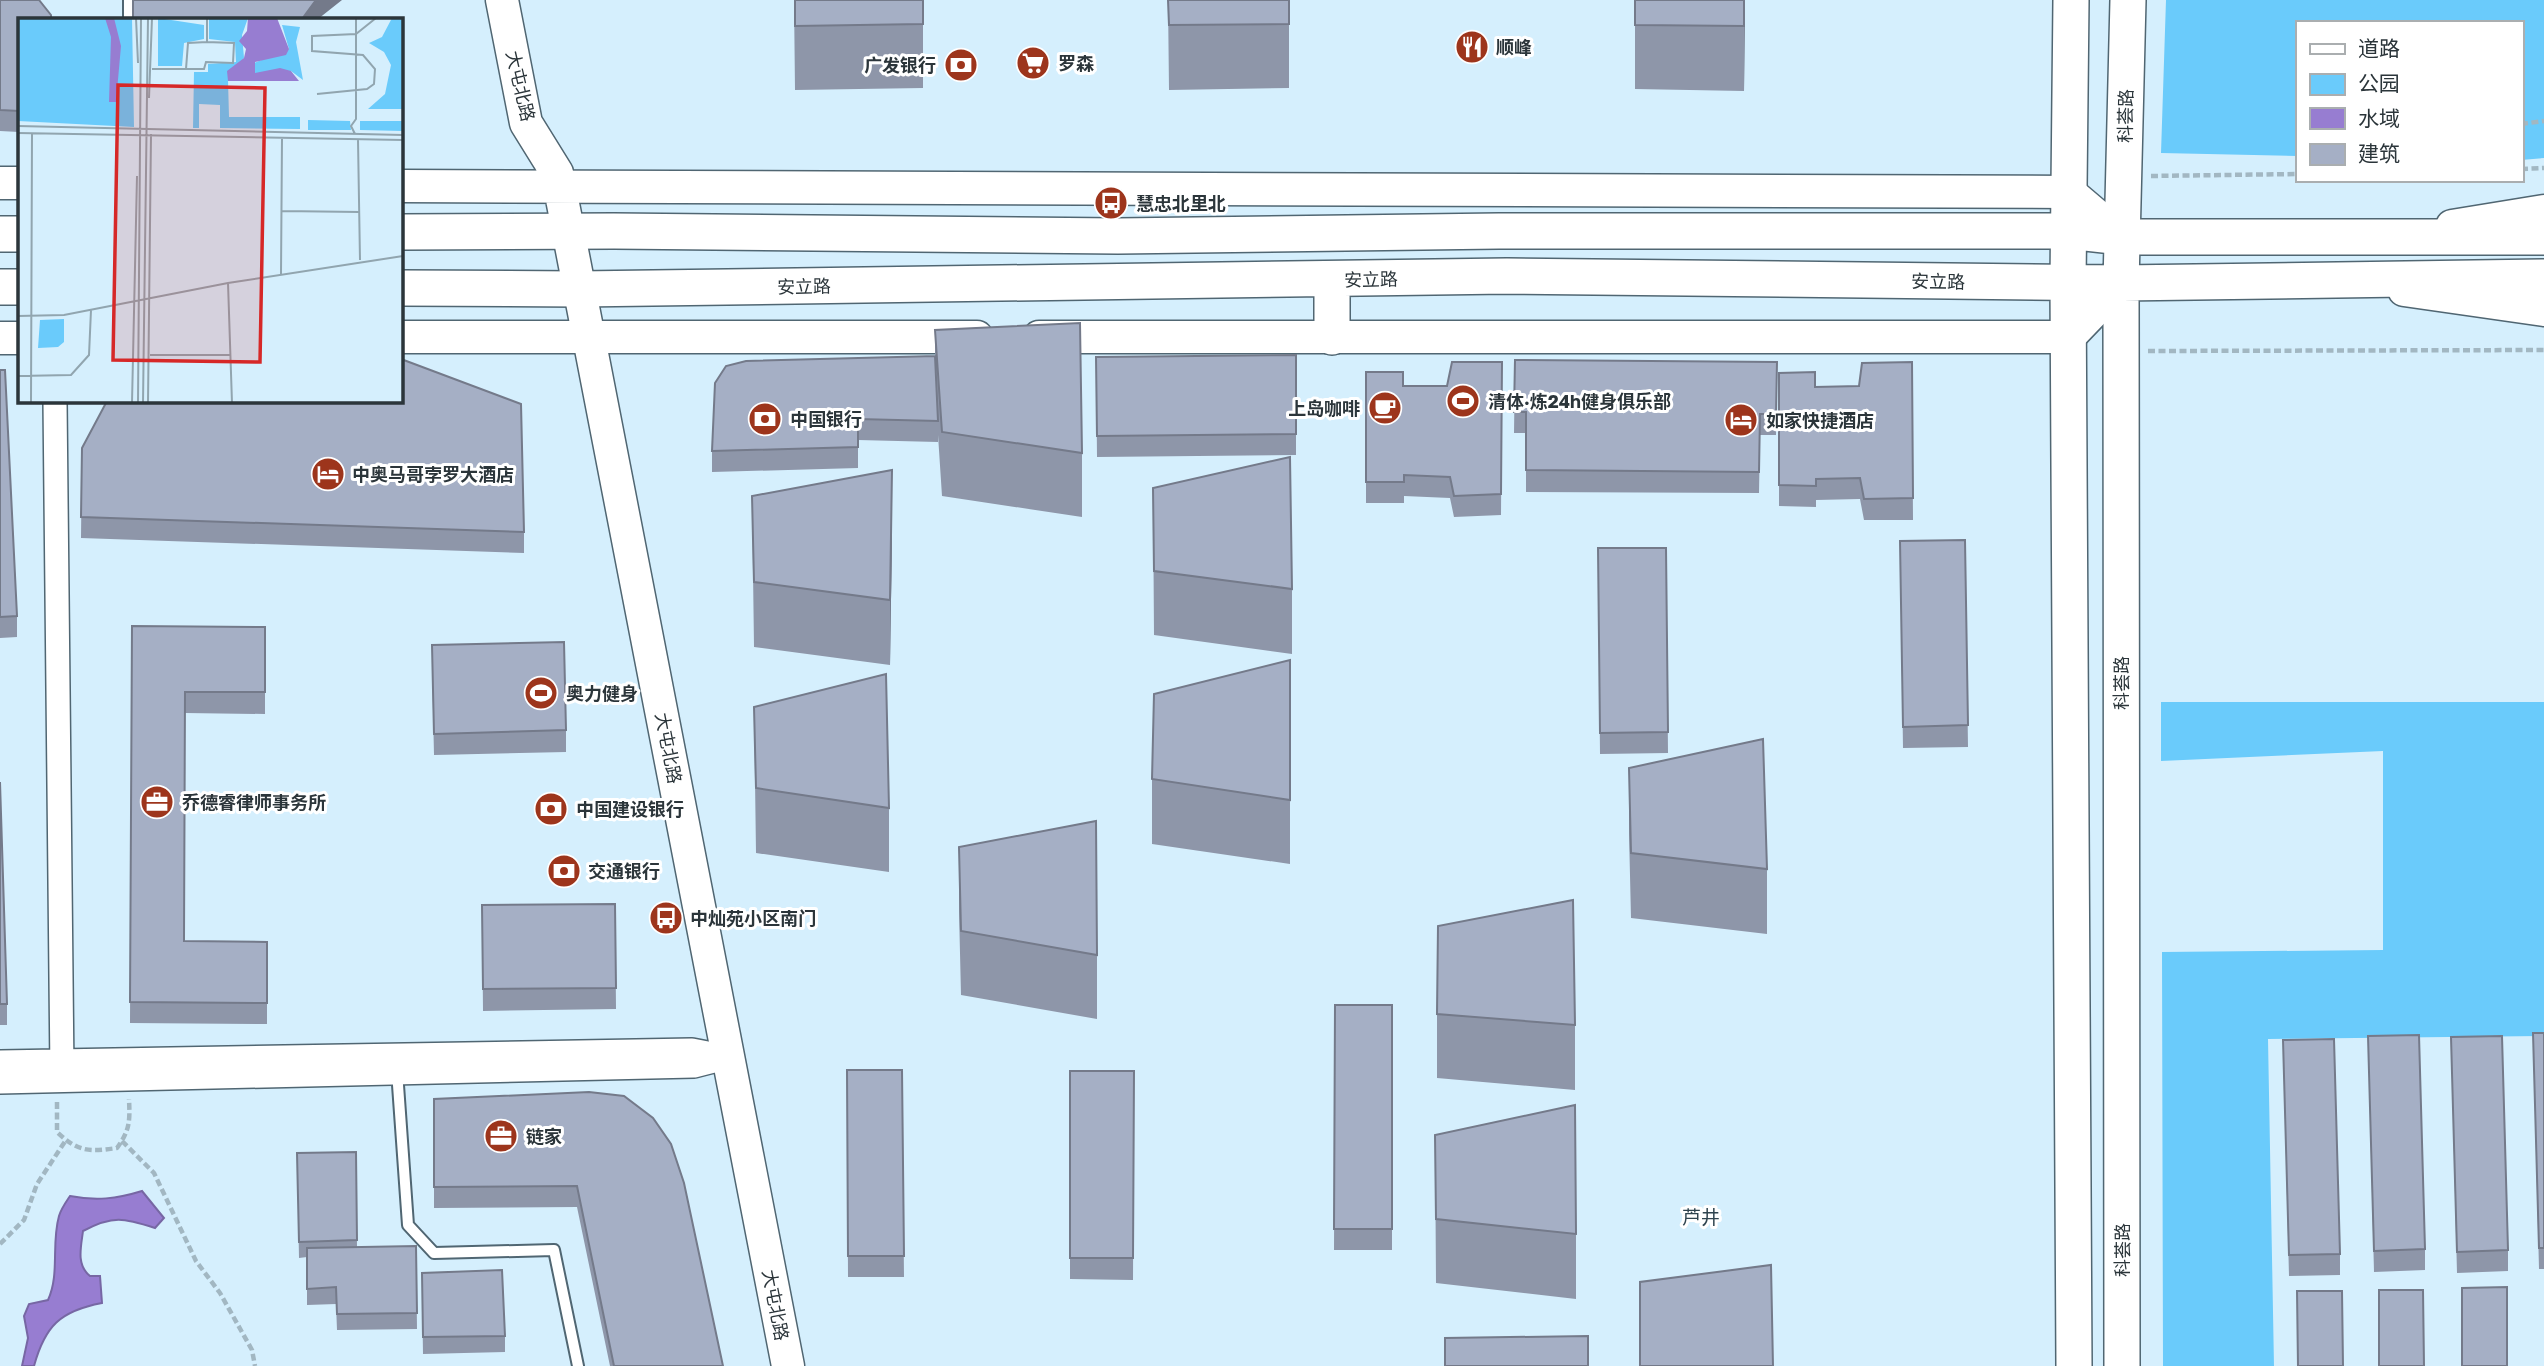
<svg xmlns="http://www.w3.org/2000/svg" width="2544" height="1366" font-family="'Golos Text','Noto Sans SC',sans-serif">
<style>
.green{fill:#6acbfb}
.water{fill:#977dd1;stroke:#7767a4;stroke-width:2}
.lines{fill:none;stroke-linecap:round;stroke-linejoin:round}
.lane-casing{stroke:#506672;stroke-width:14}
.street-casing{stroke:#506672;stroke-width:26}
.secondary-casing{stroke:#506672;stroke-width:35}
.primary-casing{stroke:#506672;stroke-width:38}
.path{stroke:#a2b7c2;stroke-width:4.5;stroke-dasharray:7 3.5;stroke-linecap:butt}
.lane{stroke:#fff;stroke-width:10}
.street{stroke:#fff;stroke-width:23}
.secondary{stroke:#fff;stroke-width:32}
.primary{stroke:#fff;stroke-width:35}
.wall{fill:#8e96a9}
.shaded-wall{fill:#747a8a}
.building{fill:#a5afc5;stroke:#747a8a;stroke-width:2}
.labels{text-anchor:middle;dominant-baseline:central;stroke-width:6;stroke-linejoin:round;paint-order:stroke}
.poi-label{font-size:18px;font-weight:bold;fill:#2b353a;stroke:#fff;text-anchor:start}
.street-label{font-size:18px;fill:#2b353a;stroke:#fff}
.neighbourhood-label{font-size:19px;fill:#2f444f;stroke:#fff}
.inset-road{fill:none;stroke:#91a5af;stroke-width:2}
.view{fill:#d62828;fill-opacity:0.15;stroke:#d62828;stroke-width:3.5}
.inset-edge{fill:none;stroke:#2b353a;stroke-width:3.5}
</style>
<rect width="100%" height="100%" fill="#d5effd"/>
<path class="green" d="M2166,0H2544V158L2521,160V23H2297V156L2161,153Z
M2161,702H2544V1036L2268,1039L2274,1366H2163L2162,952L2383,950V751L2161,761Z"/>
<path class="water" d="M142,1191L164,1218L155,1228C124,1218 113,1215 83,1231C81,1247 76,1265 90,1276H100L102,1303C60,1311 45,1326 34,1366H22L28,1338L24,1316L29,1304L48,1300C60,1274 51,1244 59,1216C61,1209 66,1202 70,1196C96,1201 116,1199 142,1191Z"/>
<g class="lines">
<defs>
<path id="lane" d="M129,0V19
M397,1071L408,1225L434,1253L554,1250L578,1366"/>
<path id="street" d="M55,401L62,1073
M0,1062L692,1050L723,1056
M0,1082L694,1066L729,1057"/>
<path id="secondary" d="M502,0L526,123L557,173L788,1366
M0,183H19
M401,186L2069,192L2122,237
M2452,226L2544,211
M2404,290L2544,310
M401,337H977
M1039,337H2069L2121,283
M0,338H19"/>
<path id="primary" d="M2071,0L2068,282L2074,1366
M401,232L614,231L1118,236L1499,231H2068L2122,237H2544
M0,234H19
M1332,279V337
M0,287H19
M401,288L579,289L1507,276L2121,283L2544,277
M2122,1366L2121,283L2128,0"/>
</defs>
<use href="#lane" class="lane-casing"/>
<use href="#street" class="street-casing"/>
<use href="#secondary" class="secondary-casing"/>
<use href="#primary" class="primary-casing"/>
<path class="path" d="M2521,124L2544,121
M2521,169L2544,168
M2151,176L2297,174
M2148,351L2544,350
M57,1102V1132C78,1152 89,1152 117,1148C130,1130 130,1121 129,1099
M122,1141L154,1173L196,1261L220,1293L252,1350L255,1366
M0,1244L24,1220L37,1184L66,1140"/>
<use href="#lane" class="lane"/>
<use href="#street" class="street"/>
<use href="#secondary" class="secondary"/>
<use href="#primary" class="primary"/>
</g>
<path class="wall" d="M0,0L19,19V132L0,131Z
M794,0H923V88L795,90Z
M1168,0H1289V88L1169,90Z
M1635,0H1745L1744,91L1635,89Z
M935,330L1082,453V517L942,496L938,435V442L858,440V468L712,472V451L935,371Z
M1296,355V455L1097,457L1096,357Z
M1515,360L1777,362L1776,435H1760L1759,493L1526,492V433H1514Z
M1502,362L1501,515L1454,517L1450,498L1404,496V503H1366V372L1403,386H1447Z
M1912,362L1913,520H1864L1860,499L1816,500V507L1779,506V373L1815,387L1859,386Z
M0,370L17,616V637L0,638Z
M82,448L524,532V553L81,538Z
M1153,488L1292,589V654L1154,635Z
M752,496L892,534L890,665L754,647Z
M1965,540L1968,747L1903,748L1900,541Z
M1598,548H1666L1668,753L1600,754Z
M132,626L265,627V714L185,713L184,941L267,942V1024L130,1023Z
M1290,660V864L1152,844V779Z
M432,666L566,730V752L434,755Z
M754,707L889,808V872L756,853Z
M1629,768L1767,869V934L1631,918L1629,833Z
M0,782L7,1004V1025H0Z
M959,847L1097,955V1019L961,995L959,911Z
M615,904L616,1009L483,1011L482,905Z
M1335,1005H1392V1250H1334Z
M1437,1014L1575,1025V1090L1437,1078Z
M2533,1033H2544V1269H2539Z
M2368,1036L2425,1249V1270L2374,1272Z
M2451,1037L2508,1250V1271L2457,1273Z
M2283,1040L2340,1254V1275L2289,1276Z
M847,1070H902L904,1277H848Z
M1070,1071H1134L1133,1280L1070,1279Z
M589,1092L723,1366H610L577,1207L434,1208V1099Z
M1435,1135L1576,1234V1299L1436,1283Z
M356,1152L357,1247L416,1246L417,1329L337,1330L336,1304L307,1305V1257L299,1258L297,1153Z
M422,1289L505,1336V1352L423,1354Z"/>
<path class="shaded-wall" d="M316,0H342L318,19H302Z
M1744,0H1745L1744,91Z
M892,470V534L890,665V600Z"/>
<path class="building" d="M0,0H39L51,15V19H19V111L0,110Z
M133,0H316L302,19H133Z
M795,0H923V24L795,26Z
M1168,0H1289V24L1169,25Z
M1635,0H1744V26L1635,25Z
M1080,323L1082,453L942,432L935,330Z
M1296,355V434L1097,436L1096,357Z
M935,356L938,421L858,419V447L712,451L715,383L726,366L746,361Z
M401,359L521,404L524,532L81,517L82,448L107,401H401Z
M1515,360L1777,362L1776,414H1760L1759,472L1526,470V412H1514Z
M1452,362H1502L1501,494L1454,496L1450,477L1404,475V482H1366V372H1403V386H1447Z
M1912,362L1913,498L1864,499L1860,478L1816,479V486L1779,485V373L1815,372V387L1859,386L1862,363Z
M0,370H5L17,616L0,617Z
M1290,457L1292,589L1154,571L1153,488Z
M892,470L890,600L754,582L752,496Z
M1965,540L1968,725L1903,727L1900,541Z
M1598,548H1666L1668,732L1600,733Z
M132,626L265,627V692H185L184,941L267,942V1003L130,1002Z
M564,642L566,730L434,734L432,645Z
M1290,660V800L1152,779L1154,694Z
M886,674L889,808L756,788L754,707Z
M1763,739L1767,869L1631,853L1629,768Z
M0,782L7,1004H0Z
M1096,821L1097,955L961,931L959,847Z
M1573,900L1575,1025L1437,1014L1438,926Z
M615,904L616,988L483,989L482,905Z
M1335,1005H1392V1229H1334Z
M2533,1033H2544V1248H2539Z
M2419,1035L2425,1249L2374,1251L2368,1036Z
M2502,1036L2508,1250L2457,1252L2451,1037Z
M2334,1039L2340,1254L2289,1255L2283,1040Z
M847,1070H902L904,1256H848Z
M1070,1071H1134L1133,1258H1070Z
M589,1092L624,1096L653,1118L671,1144L684,1183L723,1366H614L577,1186L434,1187V1099Z
M1575,1105L1576,1234L1436,1219L1435,1135Z
M356,1152L357,1240L299,1242L297,1153Z
M416,1246L417,1313L337,1314L336,1287L307,1289V1248Z
M1771,1265L1773,1366H1640V1282Z
M502,1270L505,1336L423,1337L422,1273Z
M2507,1287V1366H2462V1288Z
M2379,1290H2423L2424,1366H2379Z
M2297,1291H2342L2343,1366H2298Z
M1588,1336V1366H1445V1338Z"/>
<defs>
<symbol id="restaurant-disc" viewBox="-11 -11 22 22"><circle r="9.5" fill="#9d351c" stroke="#fff"/><path d="M-5-6h1v4h1v-4h1v4h1v-4h1v5L-1.5 .5V6h-2V.5L-5-1ZM5-6V6H3V1.5H1.5Q1.5-4 5-6Z" fill="#fff"/></symbol>
<symbol id="supermarket-disc" viewBox="-11 -11 22 22"><circle r="9.5" fill="#9d351c" stroke="#fff"/><path d="M-6-5.5h2.5l.6 2H6L4.5 2H-2.5L-4.4-4H-6ZM-1.5 3.2a1.3 1.3 0 1 0 .1 0ZM3 3.2a1.3 1.3 0 1 0 .1 0Z" fill="#fff"/></symbol>
<symbol id="bank-disc" viewBox="-11 -11 22 22"><circle r="9.5" fill="#9d351c" stroke="#fff"/><path d="M-6-4H6V4H-6ZM0-2.3a2.3 2.3 0 1 0 0 4.6a2.3 2.3 0 1 0 0-4.6Z" fill="#fff"/></symbol>
<symbol id="bus-disc" viewBox="-11 -11 22 22"><circle r="9.5" fill="#9d351c" stroke="#fff"/><path d="M-5-6H5V4H4V6H2V4H-2V6H-4V4H-5ZM-3.5-4V0h7V-4ZM-3.5 1.2v1.5H-2V1.2ZM2 1.2v1.5H3.5V1.2Z" fill="#fff"/></symbol>
<symbol id="stadium-disc" viewBox="-11 -11 22 22"><circle r="9.5" fill="#9d351c" stroke="#fff"/><path d="M0-5a6.5 5 0 1 0 0 10a6.5 5 0 1 0 0-10ZM-3.5-1.8h7v3.6h-7Z" fill="#fff"/></symbol>
<symbol id="cafe-disc" viewBox="-11 -11 22 22"><circle r="9.5" fill="#9d351c" stroke="#fff"/><path d="M-5.5-4.5H6V0H3Q3 3.5 0 3.5H-2.5Q-5.5 3.5-5.5 0ZM3-3.2v2h1.7v-2ZM-6 4.5H4V6H-6Z" fill="#fff"/></symbol>
<symbol id="hotel-disc" viewBox="-11 -11 22 22"><circle r="9.5" fill="#9d351c" stroke="#fff"/><path d="M-6-4.5h1.5V1H6V5H4.5V3h-9V5H-6ZM-4 0a1.8 1.8 0 1 1 3.6 0ZM.5 0V-2.5h3Q6-2.5 6 0Z" fill="#fff"/></symbol>
<symbol id="office-disc" viewBox="-11 -11 22 22"><circle r="9.5" fill="#9d351c" stroke="#fff"/><path d="M-6-3h4V-5.5h4V-3h4V5H-6ZM-1-4.5V-3h2v-1.5ZM-6 0V1H6V0Z" fill="#fff"/></symbol>
</defs>
<g fill-rule="evenodd">
<use href="#restaurant-disc" x="1453" y="28" width="38" height="38"/>
<use href="#supermarket-disc" x="1014" y="44" width="38" height="38"/>
<use href="#bank-disc" x="942" y="46" width="38" height="38"/>
<use href="#bus-disc" x="1092" y="184" width="38" height="38"/>
<use href="#stadium-disc" x="1444" y="382" width="38" height="38"/>
<use href="#cafe-disc" x="1366" y="389" width="38" height="38"/>
<use href="#bank-disc" x="746" y="400" width="38" height="38"/>
<use href="#hotel-disc" x="1722" y="401" width="38" height="38"/>
<use href="#hotel-disc" x="309" y="455" width="38" height="38"/>
<use href="#stadium-disc" x="522" y="674" width="38" height="38"/>
<use href="#office-disc" x="138" y="783" width="38" height="38"/>
<use href="#bank-disc" x="532" y="790" width="38" height="38"/>
<use href="#bank-disc" x="545" y="852" width="38" height="38"/>
<use href="#bus-disc" x="647" y="899" width="38" height="38"/>
<use href="#office-disc" x="482" y="1117" width="38" height="38"/>
</g>
<g class="labels">
<g class="poi-label">
<text x="1496" y="47">顺峰</text>
<text x="1058" y="63">罗森</text>
<text x="936" y="65" text-anchor="end">广发银行</text>
<text x="1136" y="203">慧忠北里北</text>
<text x="1488" y="401">清体·炼24h健身俱乐部</text>
<text x="1360" y="408" text-anchor="end">上岛咖啡</text>
<text x="790" y="419">中国银行</text>
<text x="1766" y="420">如家快捷酒店</text>
<text x="352" y="474">中奥马哥孛罗大酒店</text>
<text x="566" y="693">奥力健身</text>
<text x="182" y="802">乔德睿律师事务所</text>
<text x="576" y="809">中国建设银行</text>
<text x="588" y="871">交通银行</text>
<text x="690" y="918">中灿苑小区南门</text>
<text x="526" y="1136">链家</text>
</g>
<g class="street-label">
<text transform="translate(521 86) rotate(77)">大屯北路</text>
<text transform="translate(2125 116) rotate(-89)">科荟路</text>
<text transform="translate(1371 279) rotate(-1)">安立路</text>
<text transform="translate(1938 281) rotate(1)">安立路</text>
<text transform="translate(804 286) rotate(-1)">安立路</text>
<text transform="translate(2121 683) rotate(-90)">科荟路</text>
<text transform="translate(669 748) rotate(79)">大屯北路</text>
<text transform="translate(2122 1250) rotate(-90)">科荟路</text>
<text transform="translate(776 1305) rotate(79)">大屯北路</text>
</g>
<g class="neighbourhood-label">
<text x="1701" y="1216">芦井</text>
</g>
</g>
<g transform="translate(18 18)">
<rect width="385" height="385" fill="#d5effd"/>
<path d="M0,0H114L116,109L0,103ZM140,0L186,7V21L166,25L164,48H140ZM191,0H230L224,17L226,40L210,62L211,99H282V111L202,110V87L181,86V110H175L176,54H190V46L218,44L217,24L191,21ZM374,0H385L384,91H350L367,76L373,47L366,34L351,25L364,19ZM264,7L282,9L278,24L285,62L273,53L237,56L236,45L271,31ZM290,102L332,103L333,112H290ZM342,103H385V113L342,112ZM46,301V324L40,329L20,330L22,302Z" fill="#6acbfb"/>
<path d="M96,0L103,28L98,84H91L93,19L87,0ZM230,0H259L271,31L268,37L237,44V55L262,50L273,53L281,63H210L209,53L226,40L228,31L221,23L229,13Z" fill="#977dd1"/>
<path class="inset-road" d="M118,0L120,45M134,51H186L188,44L215,45L216,25L189,24V0M168,51L170,25L189,24M299,76L349,71L356,66L357,51L345,37L294,33V18L338,16L358,0M131,80L134,0M0,108L385,117M0,115L385,122M337,116L333,108L338,101V0M340,122L342,242M264,193L341,194M263,256L264,121M210,265L214,385M0,298L46,297L210,265L385,238M132,337H212M0,358L53,357L71,337L73,292M13,385L14,116M114,385L119,158M120,385L123,0M125,385L130,0M130,385L133,116"/>
<path class="view" d="M100,67L247,70L242,344L95,342Z"/>
<rect width="385" height="385" class="inset-edge"/>
</g>
<rect x="2296" y="21" width="228" height="161" fill="#ffffff" stroke="#aaaeb0" stroke-width="2"/>
<rect x="2310" y="44" width="35" height="10" fill="#ffffff" stroke="#aaaeb0" stroke-width="2"/>
<text x="2358" y="56" font-size="21" fill="#2b353a">道路</text>
<rect x="2310" y="74" width="35" height="21" fill="#6acbfb" stroke="#aaaeb0" stroke-width="2"/>
<text x="2358" y="91" font-size="21" fill="#2b353a">公园</text>
<rect x="2310" y="108" width="35" height="21" fill="#977dd1" stroke="#aaaeb0" stroke-width="2"/>
<text x="2358" y="126" font-size="21" fill="#2b353a">水域</text>
<rect x="2310" y="144" width="35" height="21" fill="#a5afc5" stroke="#aaaeb0" stroke-width="2"/>
<text x="2358" y="161" font-size="21" fill="#2b353a">建筑</text>
</svg>
